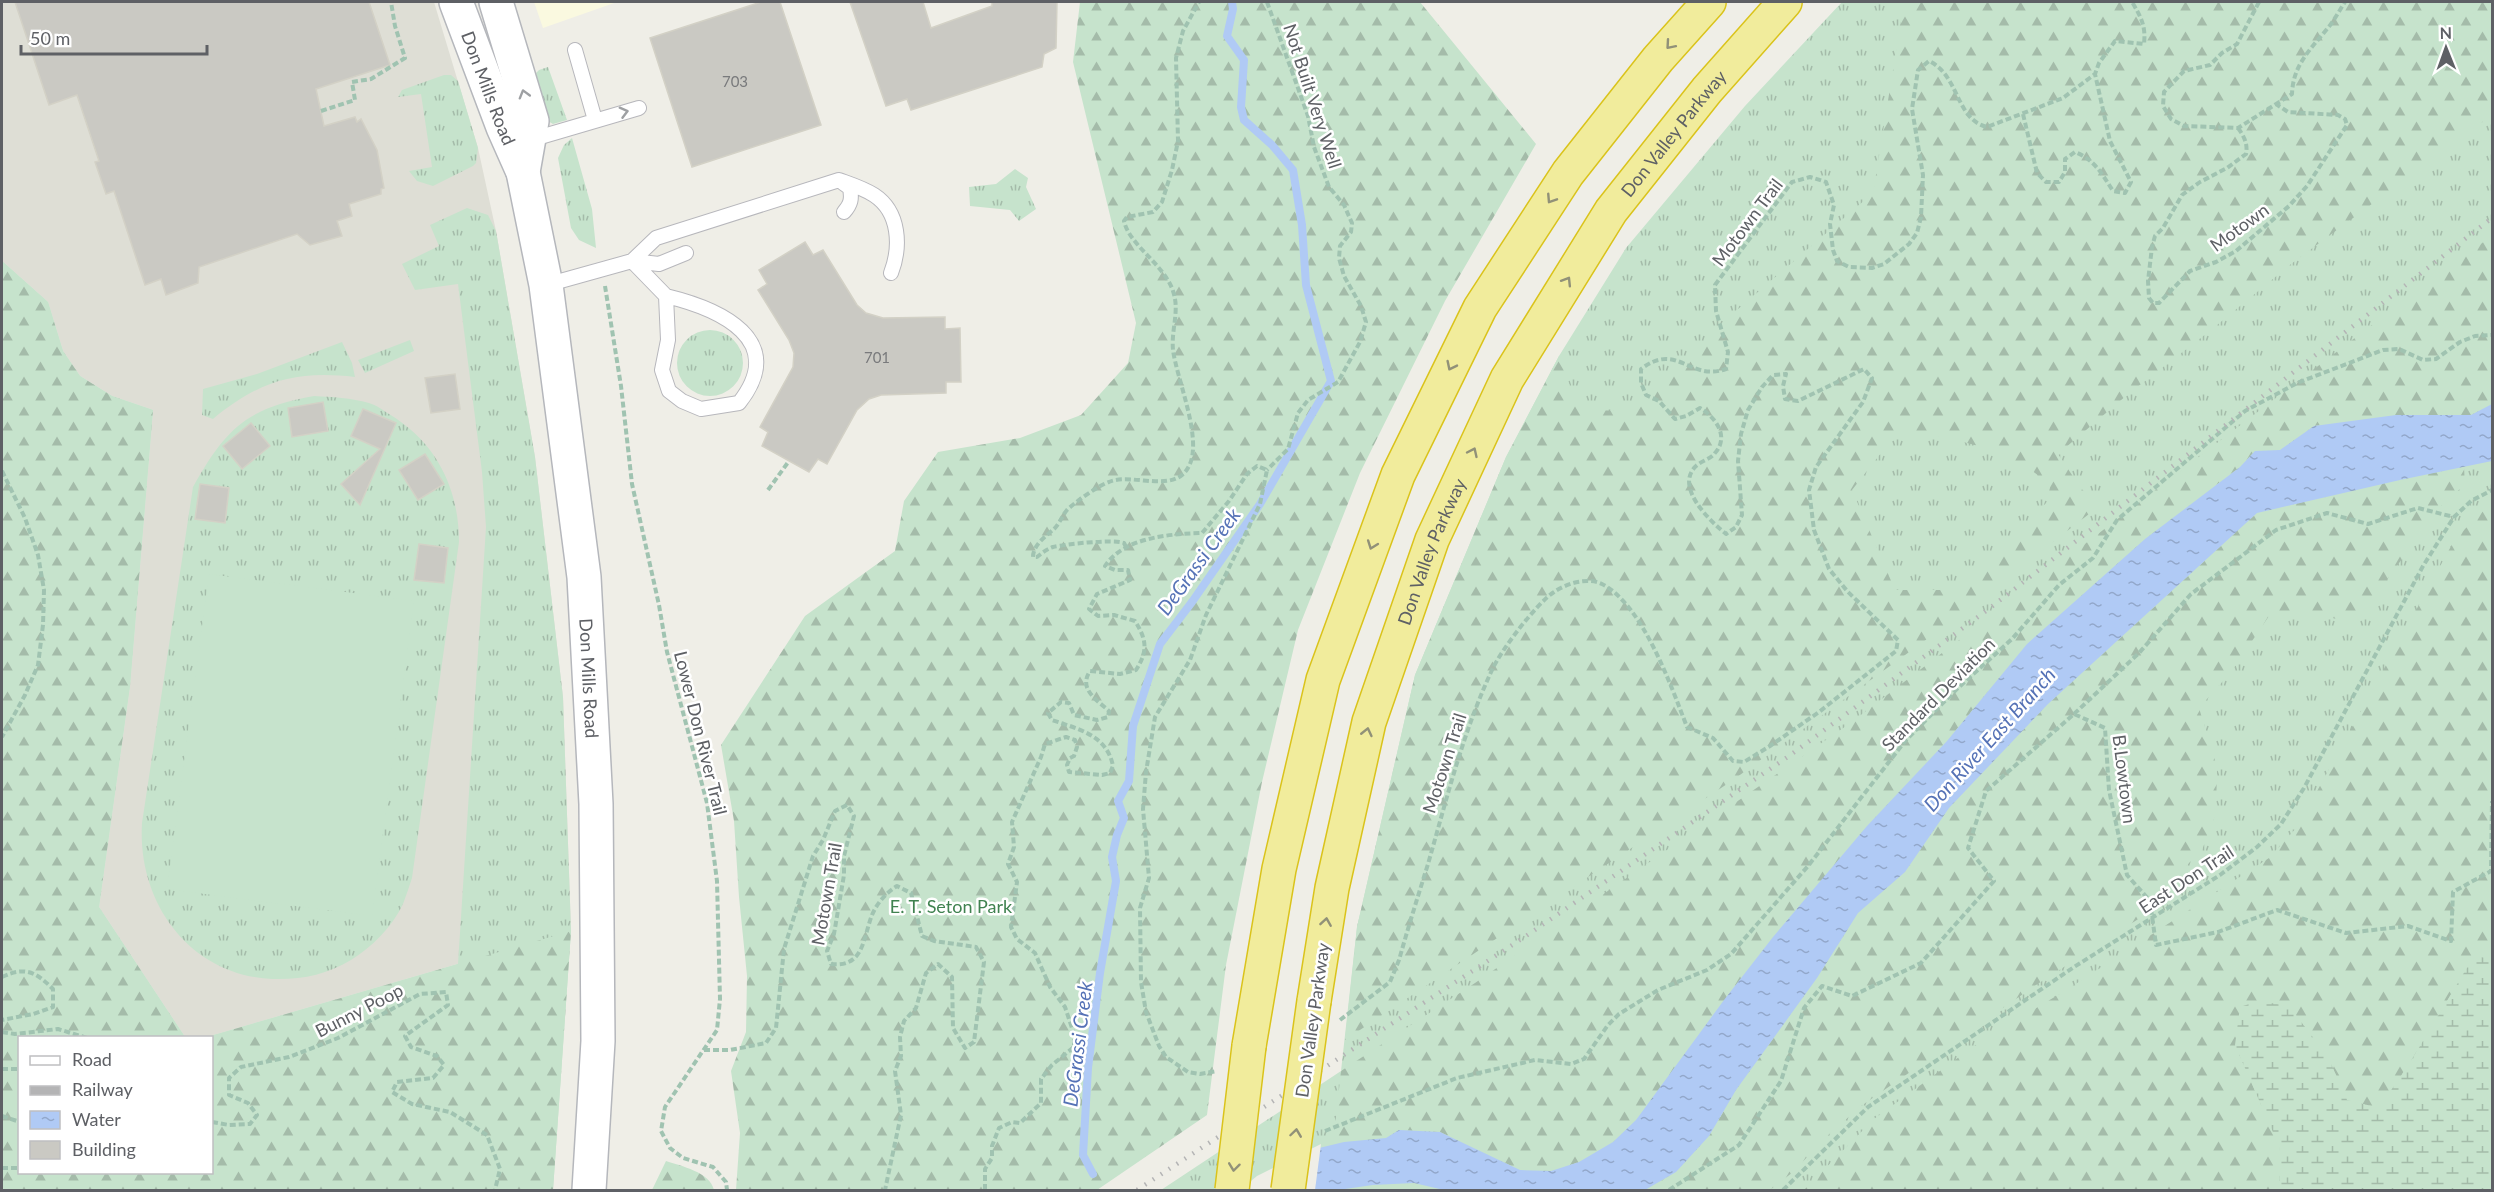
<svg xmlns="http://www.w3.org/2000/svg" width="2494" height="1192" font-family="Lato,sans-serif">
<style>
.commercial{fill:#faf9e0}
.education{fill:#deded5}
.grass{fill:url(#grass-tufts)}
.forest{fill:url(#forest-firs);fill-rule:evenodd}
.wetland{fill:url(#wetland-marsh)}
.pitch{fill:#c6e3cc}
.water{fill:url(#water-ripples)}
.pier{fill:#efeee7}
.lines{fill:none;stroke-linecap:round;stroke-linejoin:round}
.stream{stroke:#b0caf5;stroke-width:8}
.building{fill:#cac9c3;stroke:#d3d1c6;stroke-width:1.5}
.service-casing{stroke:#b7b7bc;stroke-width:16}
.secondary-casing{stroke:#b5b7bc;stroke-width:36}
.motorway-casing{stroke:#dac31b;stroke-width:36}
.path{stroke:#a0c3b1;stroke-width:4;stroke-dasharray:6 3;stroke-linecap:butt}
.service{stroke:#fff;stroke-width:14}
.secondary{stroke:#fff;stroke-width:33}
.motorway{stroke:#f1ec9c;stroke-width:33}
.rail{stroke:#b4b4b5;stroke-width:4.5;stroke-dasharray:1.5 8;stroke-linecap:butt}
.motorway-bridge-casing{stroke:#dac31b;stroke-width:36;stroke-linecap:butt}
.motorway-bridge{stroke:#f1ec9c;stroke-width:33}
.oneway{stroke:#919178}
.oneway2{stroke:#9ea0a3}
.labels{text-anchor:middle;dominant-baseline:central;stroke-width:5;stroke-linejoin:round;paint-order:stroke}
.number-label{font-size:15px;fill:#797a7c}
.street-label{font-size:18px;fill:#5e6065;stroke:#fff}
.park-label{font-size:18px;fill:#408250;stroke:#fff}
.water-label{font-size:20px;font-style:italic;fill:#5572b6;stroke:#fff}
</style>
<defs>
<pattern id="grass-tufts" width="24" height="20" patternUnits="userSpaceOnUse" patternTransform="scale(1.5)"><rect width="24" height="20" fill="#c6e3cc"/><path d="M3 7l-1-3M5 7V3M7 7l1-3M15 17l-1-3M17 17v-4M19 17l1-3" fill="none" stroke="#a4bba9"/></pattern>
<pattern id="forest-firs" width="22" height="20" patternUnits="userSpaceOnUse" patternTransform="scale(1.5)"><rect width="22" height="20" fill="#c6e3cc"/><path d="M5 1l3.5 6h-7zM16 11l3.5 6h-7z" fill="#a4bba9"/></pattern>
<pattern id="wetland-marsh" width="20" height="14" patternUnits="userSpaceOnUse" patternTransform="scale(1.5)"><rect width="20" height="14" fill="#c6e3cc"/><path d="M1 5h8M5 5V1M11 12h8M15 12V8" fill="none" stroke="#a4bba9"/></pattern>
<pattern id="water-ripples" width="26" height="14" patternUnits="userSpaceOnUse" patternTransform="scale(1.5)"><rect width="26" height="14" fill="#b0caf5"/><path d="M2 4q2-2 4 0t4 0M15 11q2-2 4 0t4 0" fill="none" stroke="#92a7ca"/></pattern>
</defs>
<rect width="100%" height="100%" fill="#efeee7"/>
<path class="commercial" d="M534,2H617L543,28Z"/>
<path class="education" d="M2,2H434L478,148L496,231L535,457L563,697L571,931L207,1037H185L99,907L130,686L153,410L112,396L80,376L63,351L48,302L2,261Z"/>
<path class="grass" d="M1842,2H2492V1190H1161L1341,1071L1357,927L1415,675L1506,457L1559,356L1626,248L1745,106Z
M548,67L567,120L553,124L548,121L536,73L539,70Z
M444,75H451L458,81L478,148L476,163L473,166L433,186L417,181L409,171L432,167L421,94L398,97L402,90Z
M572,138L592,209L596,248L579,240L571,228L558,158L564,145Z
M1015,169L1028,178L1026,187L1036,209L1019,221L1010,210L970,206L969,187L996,184Z
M467,208L488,215L496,231L535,457L563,697L571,931L553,1190H2V261L48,302L63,351L80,376L112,396L153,410L130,686L99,907L185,1037L20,1038V1172H212V1038L207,1037L458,964L486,527L482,472L458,284L415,290L402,264L439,246L430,225Z
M677 363a33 33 0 1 1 66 0a33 33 0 1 1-66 0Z
M410,340L414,351L365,373L358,360Z
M342,342L352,363L355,377C295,370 259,381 213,419L202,415L203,389L257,374Z
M314,396C333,397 351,398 369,403C376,405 383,410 389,414C436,442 459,488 459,542L412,878C409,887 406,896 403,904C392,927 372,947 351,960C326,975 301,980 272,979C190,975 137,903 142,823L193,487C226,428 247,408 314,396Z"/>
<path class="forest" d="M1080,2H1420L1536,144L1445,301L1360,473L1298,630L1262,782L1226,965L1207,1115L1097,1190H736L740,1133L731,1071L746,1032L747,976L739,897L734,821L721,745L805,616L895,551L904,501L938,452L1020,438L1081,415L1128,363L1136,323L1073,62Z
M1904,2H2492V115L2291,264L2211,330L2127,395L2058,454L2080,487L2098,507L1945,626L1733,780L1345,1040L1357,927L1415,675L1506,457L1559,356L1579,410L1636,411L1723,322L1873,193ZM1899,430C1946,436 2019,450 2050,487L2047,502L1973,578L1948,590H1895L1852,490Z
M2492,236V404L2471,415H2396L2314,426L2280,450L2255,451L2240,467L2145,539L2027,644L1947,741L1867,826L1636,1120L1613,1142L1579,1162L1551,1171L1520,1170L1440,1132L1399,1130L1386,1138L1333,1144L1341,1071L1475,983L1849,724L2445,269Z
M2,261L48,302L63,351L80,376L112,396L153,410L130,686L99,907L185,1037L20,1038V1172H212V1038L207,1037L571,931L553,1190H2Z
M2464,467L2465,487L2450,494L2354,624L2308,611L2269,616L2231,672L2199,708L2217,767L2216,813L2202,850L2162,890L2160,905L2036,985L1861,1106L1826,1137L1793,1172L1770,1190H1645L1676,1172L1709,1136L1736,1090L1817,978L1858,913L1905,872L1949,808L2048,704L2257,513L2400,479Z
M2492,502V959L2474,956L2411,1061L2379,1108L2347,1100L2328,1057L2235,1045L2279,1146L2280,1190H1804L1874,1119L1981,1041L2068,989L2269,858L2298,826L2455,539Z
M666,1161C681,1166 710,1172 714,1190H652Z"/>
<path class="wetland" d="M2474,956L2492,959V1190H2280L2279,1146L2235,1045L2240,1007L2258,1001L2289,1006L2328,1057L2347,1100L2379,1108L2411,1061Z"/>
<path class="pitch" d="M209,574L414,601L372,916L167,889Z"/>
<path class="water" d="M2492,404V461L2400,480L2257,513L2048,704L1949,808L1905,872L1858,913L1817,978L1736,1090L1709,1136L1676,1172L1645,1190H1444L1414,1183L1373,1185L1338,1190H1243L1319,1148L1344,1142L1386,1138L1399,1130L1440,1132L1520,1170L1551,1171L1579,1162L1613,1142L1636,1120L1724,1000L1773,937L1867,826L1947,741L2027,644L2145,539L2240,467L2255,451L2280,450L2314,426L2396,415H2471Z"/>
<path class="pier" d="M1321,1144L1315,1190H1240L1257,1176Z"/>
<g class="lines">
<path class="stream" d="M1093,1174L1083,1155L1088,1068L1100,973L1116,881L1112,857L1117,835L1124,818L1118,801L1129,781L1133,726L1160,644L1192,602L1260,504L1331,381L1306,285L1302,225L1293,170L1272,145L1244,120L1241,107L1244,60L1227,36L1233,9L1232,2"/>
</g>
<path class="building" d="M15,2H369L390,65L316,89L324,126L355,117L357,122L361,119L377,150L384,188L381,189V194L349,204L352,216L337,221L342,236L310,245L297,234L199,267L198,283L166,295L161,279L145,285L114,191L106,194L95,162L99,161L77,95L49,105Z
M761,2H780L821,125L692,167L650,38Z
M850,2H923L931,28L992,6V2H1057L1056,48L1044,54L1042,67L911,110L907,99L886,106Z
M805,242L813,255L823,250L857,305L866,313L883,318L945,317V329L960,328L961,382H946V393L881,395L869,399L857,410L827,464L818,459L809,472L762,446L768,432L760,427L793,367L794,353L789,340L758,290L767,284L759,270Z
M455,374L460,409L431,413L425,378Z
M323,402L328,431L292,437L288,408Z
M363,409L396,423L360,505L341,484L380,449L351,436Z
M251,423L270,446L242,469L223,446Z
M425,454L444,484L418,500L399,470Z
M200,484L229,488L225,523L195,519Z
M419,544L448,548L444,583L414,580Z"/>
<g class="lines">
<defs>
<path id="service" d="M575,50L595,120
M530,140L639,108
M843,183L850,188C852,199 851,204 844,212
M632,261L656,238L839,180C850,184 863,188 874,195C900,212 901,247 891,273
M632,261L659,264L686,253
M546,285L632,261L666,296L668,340L662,370L669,391L682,401L701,409L739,403C789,340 720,309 666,296"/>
<g id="secondary">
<path id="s1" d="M456,2L503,127L523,172L546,285L584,577L596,804L598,1041L589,1190"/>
<path d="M496,2L532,121L523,172"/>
</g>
<g id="motorway">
<path id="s2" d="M1314,1001L1332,888L1369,722L1432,540L1507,379L1611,211L1707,90L1785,2"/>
<path d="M1249,1046L1279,869L1323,680L1398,475L1480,308L1568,173L1658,59L1709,2"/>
</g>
</defs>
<use href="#service" class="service-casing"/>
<use href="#secondary" class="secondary-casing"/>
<use href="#motorway" class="motorway-casing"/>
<path class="path" d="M1267,2L1308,116L1314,147L1329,187L1344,205L1352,223L1351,232L1340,246L1339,258L1344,276L1361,306L1366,322L1360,342L1338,382L1308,400L1298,413L1288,449L1267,470
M2259,2L2237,44L2222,53L2210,65L2184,71L2164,92L2163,106L2171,119L2184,126L2238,128L2292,94C2293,65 2310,50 2327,29C2334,21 2339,11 2345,2
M321,111L355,100L352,82L371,79L405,58L395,26L391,2
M2023,114L2037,173L2046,182H2059L2065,172V159L2075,152C2095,160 2102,174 2113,191L2125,193L2131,182L2110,141L2095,74
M2238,128C2244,136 2248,144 2246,154L2227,168L2200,182L2182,195L2163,228L2155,236L2152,247L2148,281L2149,298L2153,303H2159L2190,271L2216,262L2236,251L2289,206L2307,186L2347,125L2345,119L2338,115L2288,112L2276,104
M605,286L621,386L632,484L659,605L667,652L707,803L717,881L720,999L717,1030L665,1107L661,1131L670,1148L683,1158L713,1167L726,1182L727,1190
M2,471L25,518L38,555L44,590L43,625L38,665L25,695L2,737
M768,490L789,461
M1126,547L1124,543C1113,539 1066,544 1053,547C1047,549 1042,553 1037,557H1033C1033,545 1046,536 1054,529C1060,523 1062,516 1067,510C1074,503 1099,485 1109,482C1132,472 1175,495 1189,466C1203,439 1177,380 1173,350C1171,329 1180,311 1173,291C1164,264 1129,245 1124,221L1127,217L1153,212L1162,202L1172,170L1178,141L1176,58L1183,31L1199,2
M2074,714L2139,653L2191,594L2276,530L2327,513L2368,524L2418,508L2454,517
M2,977C25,966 36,972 53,989V1007L33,1014L2,1020
M1340,1020L1390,982L1399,960C1408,928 1418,896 1428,864C1447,798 1463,732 1492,670C1501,650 1537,603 1554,592C1567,583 1588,577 1602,584C1643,605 1671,686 1687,727L1713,738L1733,761L1744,762L1770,746L1819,712L1896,651L1898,640L1848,592L1829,569L1814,530L1809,490L1816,467L1863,402L1872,378L1864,369L1798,401L1785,399L1783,386L1786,374L1773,375L1762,387L1748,410L1741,434L1738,461L1742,515L1736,527L1726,534C1710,521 1674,487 1696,466C1701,461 1711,459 1715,453C1730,436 1715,417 1700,408L1686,416L1675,419L1659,401L1646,395L1641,383V369C1678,341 1689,382 1726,369L1728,352L1716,311L1715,285L1792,182L1810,177L1826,182L1834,205L1830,224L1833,250L1837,261L1849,267L1872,268L1884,264L1909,244L1917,233L1921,217L1923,175L1912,109L1918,70L1929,61C1960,76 1955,119 1987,127L2063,98L2095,74L2099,63L2115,41L2144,44C2146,26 2141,17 2132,2
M2,1032L15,1034L58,1029L87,1038
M704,1050H730L766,1043L776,1028L784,949L813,856L823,840L835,811L847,805L854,816L844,856V875L834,934L827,951L831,964C864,968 863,938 872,915C877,903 886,893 897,886L911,893L922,936L934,941L976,947L984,962L974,1042L965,1048L953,1028L952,977L938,964L926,973L916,1008L904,1021L900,1037L901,1056L895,1071L901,1115L885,1190
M2,1069H20
M2,1116L20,1122
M212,1122L229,1125L250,1124L257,1115L248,1103L229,1095V1078L241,1067L289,1057L338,1038L420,994L446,992L448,1005L405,1036L411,1047L437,1056L444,1065L433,1078L397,1082L392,1092L412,1104L450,1112L487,1135L500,1169L495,1190
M1325,1131L1457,1078L1535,1060L1571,1064L1584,1059L1608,1025L1619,1014L1658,990L1707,970L1731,954L1808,866L1906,740L1958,688L2012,639L2059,585L2093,558L2117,520L2245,411L2297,383L2383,350L2399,349L2423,360L2436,359L2460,342L2475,336L2492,335
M2,1168H20
M985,1190V1169L992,1158V1146L999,1128L1012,1122L1020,1123L1041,1103V1079L1052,1065L1074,1047V1034L1065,1007L1050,987L1035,953L1017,939L1011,927L1017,882L1008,864L1014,847L1012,822L1041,757L1045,744L1066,737L1075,740L1077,747L1074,756L1070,758L1067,765L1069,772L1102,775L1110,773L1113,766C1107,735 1078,729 1052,720L1048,713L1061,702L1069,703L1074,715L1097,720L1108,717L1109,711C1097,700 1078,689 1090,671L1120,674L1136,670C1148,651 1147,640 1135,621L1114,615L1098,616L1089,609L1097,594L1130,580L1128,570H1115L1105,566C1124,537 1170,534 1202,533L1229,501L1247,474L1257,466L1267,470L1260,504L1206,615L1190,660L1155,717L1146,772L1143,809L1149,878L1140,908L1141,982L1146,1012L1159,1046L1166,1057L1188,1072L1200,1074L1217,1071
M1669,1190L1739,1145L1781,1081L1804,1008L1822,986L1852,996L1921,963L1994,881L1968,848L1986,791L2074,714L2105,728L2109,790L2127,875L2150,901L2156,945L2218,932L2277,910L2346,933L2408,926L2451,941L2453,892L2491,871L2492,801
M1783,1190L1868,1107L2074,967L2220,875L2257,847L2281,824L2304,788L2423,566L2454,517L2471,501L2492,490"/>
<use href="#service" class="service"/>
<use href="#secondary" class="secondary"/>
<use href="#motorway" class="motorway"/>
<path class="rail" d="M1137,1190L1526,936L1789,756L1990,608L2492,218"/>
<defs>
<path id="motorway-bridge" d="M1232,1190L1249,1046
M1288,1190L1314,1001"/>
</defs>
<use href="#motorway-bridge" class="motorway-bridge-casing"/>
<use href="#motorway-bridge" class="motorway-bridge"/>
</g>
<defs><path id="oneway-chevron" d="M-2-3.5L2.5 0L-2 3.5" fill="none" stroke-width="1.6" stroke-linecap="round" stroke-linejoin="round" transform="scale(1.5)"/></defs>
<g class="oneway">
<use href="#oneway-chevron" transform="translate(1670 45) rotate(131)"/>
<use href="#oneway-chevron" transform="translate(1551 199) rotate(123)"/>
<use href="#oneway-chevron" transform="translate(1567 281) rotate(-58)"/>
<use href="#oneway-chevron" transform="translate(1451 366) rotate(116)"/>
<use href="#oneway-chevron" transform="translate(1473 452) rotate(-65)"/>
<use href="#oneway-chevron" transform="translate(1372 545) rotate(110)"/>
<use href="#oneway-chevron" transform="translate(1367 732) rotate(-77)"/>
<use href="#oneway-chevron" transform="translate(1326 922) rotate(-81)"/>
<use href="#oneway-chevron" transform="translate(1296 1133) rotate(-82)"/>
<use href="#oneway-chevron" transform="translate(1234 1167) rotate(97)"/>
</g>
<g class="oneway2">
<use href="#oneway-chevron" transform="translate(524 94) rotate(-106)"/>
<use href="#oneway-chevron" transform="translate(624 112) rotate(-15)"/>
</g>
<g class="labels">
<g class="number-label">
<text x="735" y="81">703</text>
<text x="877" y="357">701</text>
</g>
<g class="street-label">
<text stroke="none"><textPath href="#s1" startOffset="92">Don Mills Road</textPath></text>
<text transform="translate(1313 96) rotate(72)">Not Built Very Well</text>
<text stroke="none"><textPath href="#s2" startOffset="952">Don Valley Parkway</textPath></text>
<text transform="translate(1747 222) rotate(-53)">Motown Trail</text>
<text transform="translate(2239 227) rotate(-36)">Motown</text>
<text stroke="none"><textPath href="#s2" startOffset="466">Don Valley Parkway</textPath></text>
<text stroke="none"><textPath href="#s1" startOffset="694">Don Mills Road</textPath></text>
<text transform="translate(1938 694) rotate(-45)">Standard Deviation</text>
<text transform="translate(701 733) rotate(76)">Lower Don River Trail</text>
<text transform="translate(1444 763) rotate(-72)">Motown Trail</text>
<text transform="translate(2125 779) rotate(83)">B.Lowtown</text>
<text transform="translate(2186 879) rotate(-33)">East Don Trail</text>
<text transform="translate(826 894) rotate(-80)">Motown Trail</text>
<text transform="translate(359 1010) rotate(-27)">Bunny Poop</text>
<text transform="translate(1312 1020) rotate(-82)">Don Valley Parkway</text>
</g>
<g class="park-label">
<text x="951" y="906">E. T. Seton Park</text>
</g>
<g class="water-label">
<text transform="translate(1198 561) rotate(-54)">DeGrassi Creek</text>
<text transform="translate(1989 739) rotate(-48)">Don River East Branch</text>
<text transform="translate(1077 1044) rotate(-83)">DeGrassi Creek</text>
</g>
</g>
<rect width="2494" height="1192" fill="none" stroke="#5e6065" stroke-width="6"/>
<rect x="18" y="1036" width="195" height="138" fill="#ffffff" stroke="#bfbfc1" stroke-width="1.5"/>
<rect x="30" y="1056" width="30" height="9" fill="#ffffff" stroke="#bfbfc1" stroke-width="1.5"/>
<text x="72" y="1066" font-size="18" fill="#5e6065">Road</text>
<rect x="30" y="1086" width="30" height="9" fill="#b4b4b5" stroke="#bfbfc1" stroke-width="1.5"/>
<text x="72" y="1096" font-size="18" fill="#5e6065">Railway</text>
<rect x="30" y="1111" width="30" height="18" fill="url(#water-ripples)" stroke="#bfbfc1" stroke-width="1.5"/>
<text x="72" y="1126" font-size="18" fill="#5e6065">Water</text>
<rect x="30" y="1141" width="30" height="18" fill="#cac9c3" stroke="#bfbfc1" stroke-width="1.5"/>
<text x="72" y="1156" font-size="18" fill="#5e6065">Building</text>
<g transform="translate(2446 48) rotate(359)" stroke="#ffffff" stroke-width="4.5" paint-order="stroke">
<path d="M0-4.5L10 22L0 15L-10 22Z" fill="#5e6065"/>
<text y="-9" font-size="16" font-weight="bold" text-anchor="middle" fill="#5e6065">N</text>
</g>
<path d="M21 45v9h186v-9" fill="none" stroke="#5e6065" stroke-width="3"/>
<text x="30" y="45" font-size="18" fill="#5e6065" stroke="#ffffff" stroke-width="4.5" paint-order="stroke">50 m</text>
</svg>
